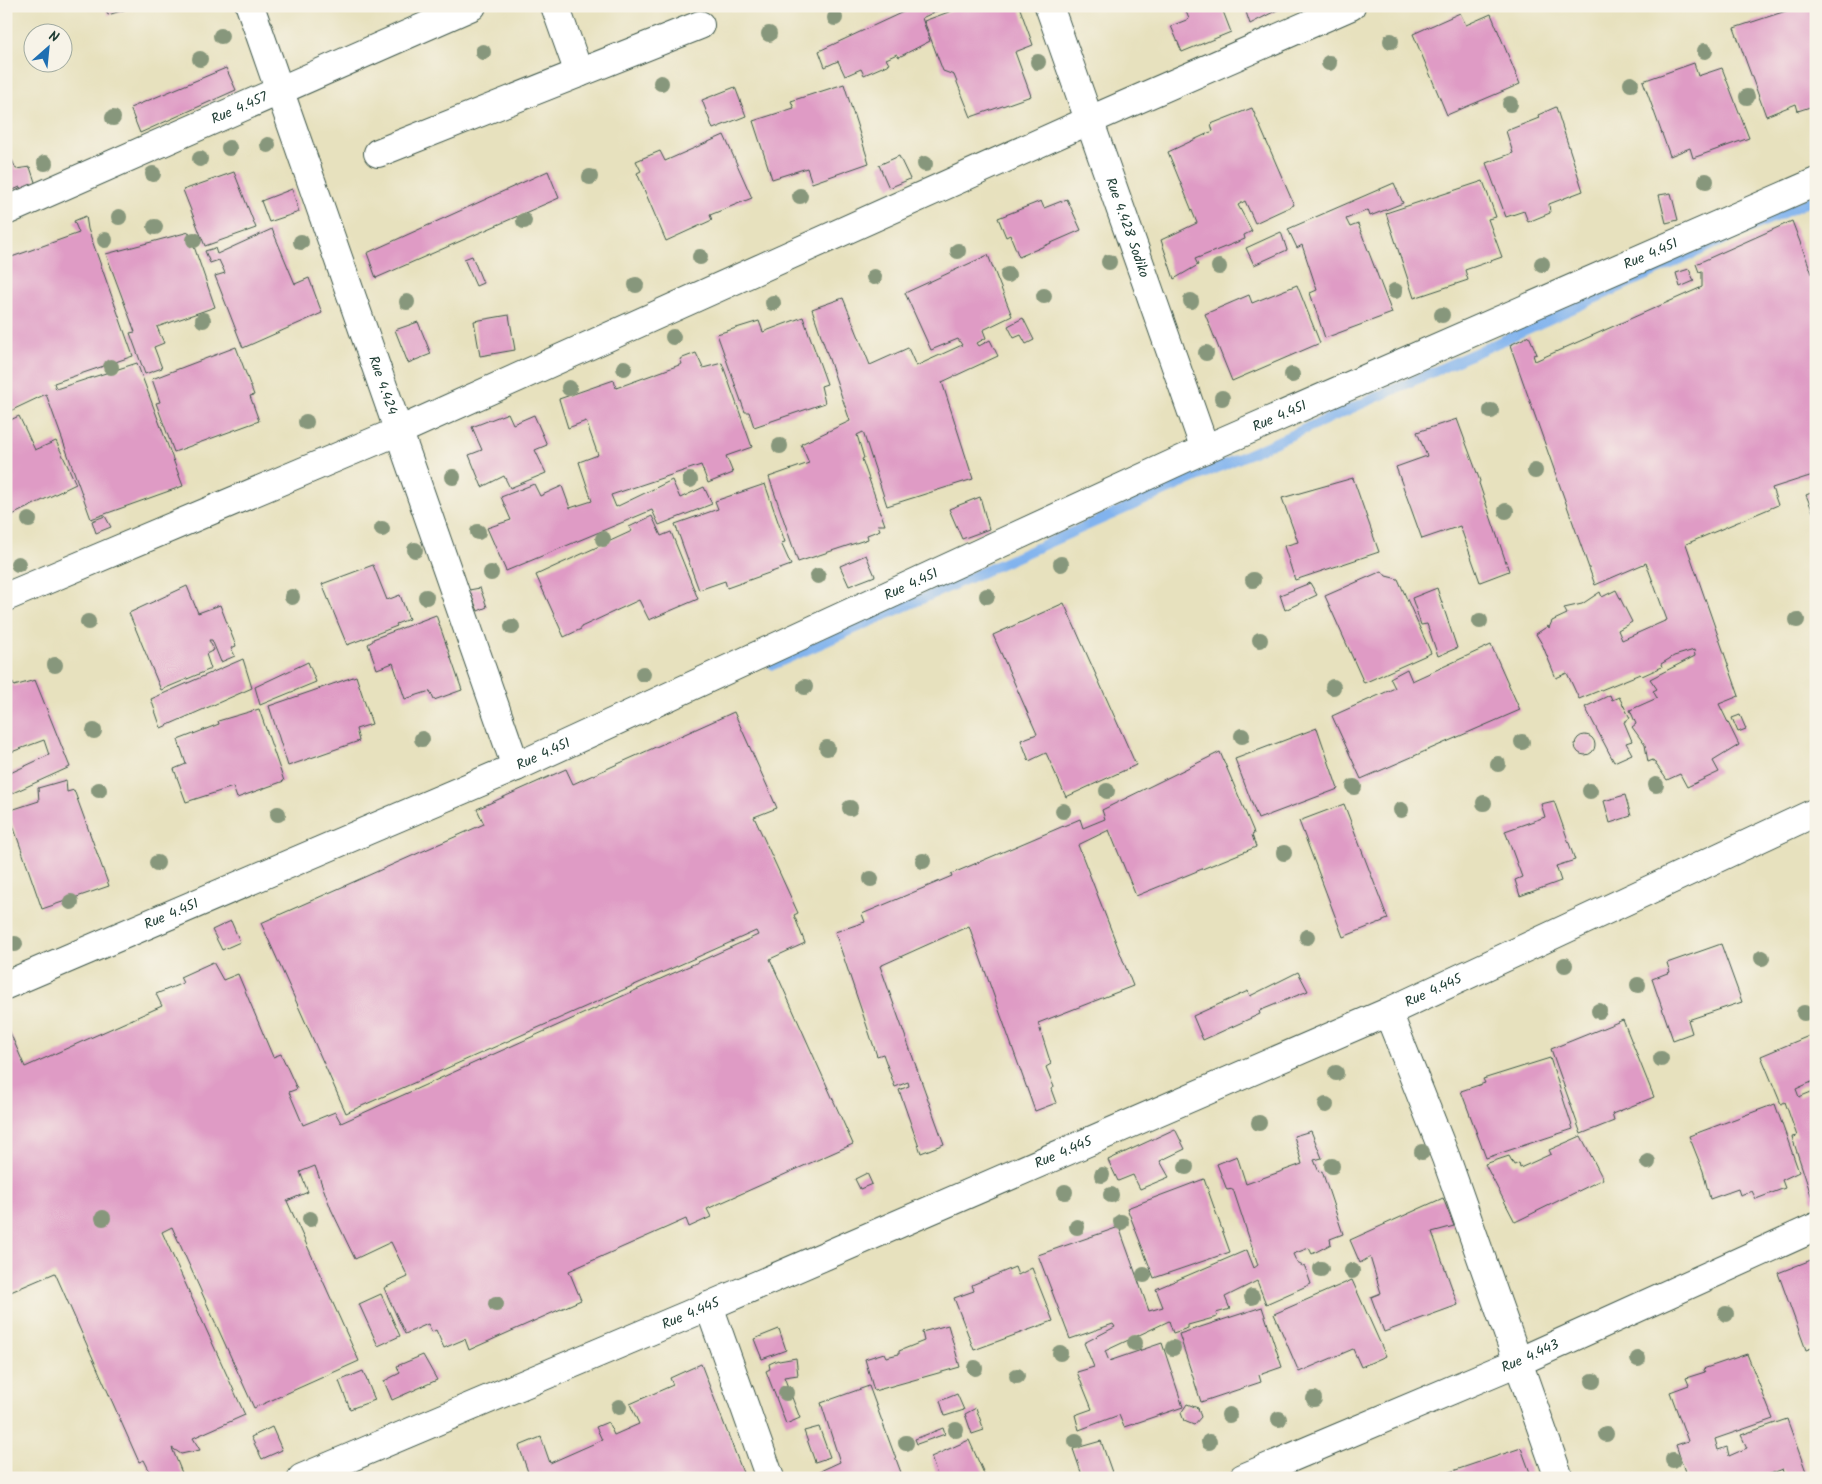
<svg xmlns="http://www.w3.org/2000/svg" width="1822" height="1484" font-family="Kalam,sans-serif">
<style>
.lines{fill:none;stroke-linecap:round;stroke-linejoin:round}
.stream{stroke:#81b3ee;stroke-width:10}
.building{fill:#df9bc5}
.minor-casing{stroke:#3d5649;stroke-width:30}
.minor{stroke:#fff;stroke-width:28}
.tree{fill:#87977b}
.labels{text-anchor:middle;dominant-baseline:central;stroke-width:4;stroke-linejoin:round;paint-order:stroke}
.street-label{font-size:14px;fill:#1f3d34;stroke:#f7f3e8}
</style>
<rect width="100%" height="100%" fill="#f7f3e8"/>
<filter id="ink" filterUnits="userSpaceOnUse"><feTurbulence type="fractalNoise" baseFrequency=".02" numOctaves="2"/><feDisplacementMap in="SourceGraphic" scale="10" xChannelSelector="R" yChannelSelector="G"/><feConvolveMatrix kernelMatrix="1 2 1 2 8 2 1 2 1" color-interpolation-filters="sRGB"/></filter>
<filter id="wash" filterUnits="userSpaceOnUse"><feTurbulence type="fractalNoise" baseFrequency=".0096" numOctaves="4" result="noise"/><feDisplacementMap in="SourceGraphic" scale="20" xChannelSelector="R" yChannelSelector="G"/><feGaussianBlur stdDeviation="1.12" result="paint"/><feColorMatrix in="noise" values="0 0 0 0 0 0 0 0 0 0 0 0 0 0 0 0 0 1.4 0 .05"/><feComposite in="paint" operator="in"/></filter>
<g filter="url(#wash)">
<rect width="100%" height="100%" fill="#e7e1be"/>
<g class="lines">
<path class="stream" d="M773,665L1431,373L1816,198"/>
</g>
<g id="blocks">
<path class="building" d="M105,6H133V7L108,15Z
M916,6H940L941,9L922,18L930,41L899,57L897,54L886,59L889,64L864,75L861,69L845,76L838,61L825,67L819,51Z
M965,6H1019L1033,45L1015,52L1031,96L971,117L954,75L943,71L924,21Z
M1184,6H1221L1231,32L1182,52L1171,26L1189,19Z
M1244,6H1285L1250,24Z
M1794,6H1816V52L1813,53L1816,60V105L1798,111L1796,104L1766,116L1734,28L1795,8Z
M1460,13L1466,25L1491,14L1520,84L1447,115L1413,34Z
M1694,63L1698,76L1722,68L1749,138L1693,158L1690,148L1670,156L1643,81Z
M226,68L236,90L140,133L130,108Z
M844,84L869,163L812,183L807,168L772,179L753,121L794,108L791,101Z
M735,87L746,116L713,129L702,100Z
M1556,107L1583,191L1549,204L1550,213L1528,222L1524,211L1506,217L1486,163L1513,153L1506,131L1539,118L1538,115Z
M1252,108L1294,205L1255,223L1245,201L1238,205L1252,231L1244,235L1245,239L1195,259L1198,265L1174,279L1161,240L1197,223L1168,152L1213,131L1211,124Z
M724,135L752,198L710,215L712,220L666,241L637,173L641,171L636,161L660,151L665,161Z
M899,156L910,179L889,188L879,165Z
M12,160L16,169L30,167L36,185L21,189L20,187L6,193V163Z
M548,171L559,198L376,278L367,253Z
M234,172L256,228L205,246L183,190Z
M1483,181L1496,217L1488,219L1502,257L1465,270L1468,280L1414,298L1386,213Z
M1394,183L1403,203L1370,216L1368,210L1346,219L1350,227L1358,224L1392,313L1325,338L1310,293L1317,290L1302,245L1297,248L1288,229Z
M292,189L299,212L269,222L261,201Z
M1671,193L1678,220L1666,223L1659,195Z
M1067,199L1081,230L1019,257L1010,235L1006,237L998,218L1041,201L1044,208Z
M86,216L88,229L133,356L54,383L56,389L137,363L183,486L91,519L46,394L6,413V259L79,233L74,221Z
M1792,221L1816,284V474L1772,488L1778,505L1686,544L1739,696L1719,704L1739,745L1713,761L1719,772L1687,787L1680,774L1667,780L1653,760L1648,762L1645,745L1632,727L1636,724L1630,710L1657,698L1653,691L1657,689L1650,679L1695,656L1694,650L1674,656L1661,664L1662,667L1642,676L1640,674L1579,699L1567,673L1556,678L1542,644L1536,634L1548,626L1549,628L1552,621L1567,614L1564,608L1582,604L1600,592L1602,597L1616,590L1632,622L1618,630L1622,640L1667,620L1646,563L1595,585L1510,345L1529,336L1537,354L1533,355L1535,361L1702,287V271L1699,272L1696,264Z
M272,229L295,284L309,278L322,313L243,348L215,276L225,273L219,260L210,263L205,251L215,248L217,254Z
M189,232L215,307L157,327L164,343L154,347L162,368L145,374L130,333L135,332L106,254Z
M1281,232L1287,250L1254,265L1246,248Z
M988,255L1012,316L983,330L986,338L977,343L979,346L990,340L998,356L942,382L973,479L887,506L863,432L857,435L864,458L862,459L885,525H878L880,530L867,535L868,539L798,562L769,477L809,463L801,444L850,421L812,309L843,298L870,365L908,348L916,366L962,345L958,339L931,350L905,293Z
M472,256L483,283L476,286L464,259Z
M1689,269L1694,281L1680,287L1676,273Z
M1297,285L1320,343L1232,381L1205,314L1249,295L1252,303Z
M509,315L515,350L480,356L474,321Z
M803,317L827,384L821,386L825,403L754,427L749,412H745L717,334L759,321L763,332Z
M1023,318L1034,340L1026,344L1021,335L1014,338L1008,326Z
M418,322L431,354L408,363L395,330Z
M236,347L254,395L250,396L259,421L174,452L156,403L160,402L152,379Z
M696,353L703,368L722,363L752,447L726,456L733,473L708,483L701,465L611,495L616,507L672,480L680,498L704,487L712,504L659,525L652,510L506,571L487,528L511,520L501,497L534,484L540,496L562,486L570,508L592,501L579,462L598,455L586,421L568,428L559,399L614,380L616,388L682,364L680,359Z
M508,413L513,424L534,415L547,445L535,450L546,473L510,488L504,476L482,487L469,455L482,450L472,427Z
M19,416L35,450L56,441L76,484L6,518V422Z
M1457,419L1480,481L1479,483L1509,571L1480,582L1460,526L1422,539L1396,467L1427,456L1417,432Z
M1353,478L1379,552L1295,580L1284,546L1298,542L1282,498Z
M765,484L785,542L781,543L791,565L727,588L725,581L699,590L675,524L718,509L715,501Z
M1816,491V519L1806,495Z
M980,497L989,529L962,539L949,509Z
M105,516L111,527L96,533L92,521Z
M652,516L661,536L671,532L698,599L649,620L639,600L581,627V629L564,637L536,575L632,531L629,527Z
M866,555L875,576L849,586L840,566Z
M373,565L387,600L400,595L409,619L396,624L397,626L347,645L322,584Z
M1382,571L1386,576L1398,579L1431,653L1364,683L1325,596Z
M1310,583L1317,595L1285,610L1280,595Z
M187,586L198,613L220,605L236,646L231,648L235,656L221,662L212,640H209L214,650L206,654L211,669L161,690L129,613Z
M480,588L487,607L478,611L469,590Z
M1437,588L1457,648L1438,656L1427,624L1421,625L1412,598Z
M1064,603L1136,765L1066,797L1046,753L1029,761L1021,740L1037,734L993,635Z
M436,615L462,690L434,700L430,691L405,699L393,663L377,669L368,644L373,641V639Z
M1491,645L1520,710L1361,779L1332,716L1395,688L1390,678L1407,669L1412,681Z
M243,659L252,688L161,728L151,699Z
M308,662L316,682L260,705L255,687Z
M356,676L372,724L356,729L359,741L288,766L269,706Z
M35,680L70,767L6,796V775L49,755L44,740L6,754V686L13,683L14,686Z
M1610,695L1612,700L1619,697L1630,718L1624,722L1632,741L1626,743L1632,754L1614,762L1585,707Z
M259,709L284,781L237,798L233,787L186,802L174,769L186,764L178,740L219,724L218,721Z
M734,712L777,808L754,817L798,913L794,915L805,943L770,959L853,1144L707,1209L711,1217L689,1227L686,1219L569,1271L581,1300L469,1350L465,1339L444,1348L436,1330L432,1332L428,1324L405,1334L384,1288L408,1277L391,1242L355,1259L331,1209L315,1166L300,1172L308,1192L287,1201L359,1361L254,1408L172,1227L162,1232L245,1415L193,1438L200,1450L181,1454L172,1448L184,1478H153L144,1460L139,1462L55,1273L6,1294V1032L9,1030L25,1067L162,1006L156,994L183,983L180,977L213,962L223,980L238,974L273,1057L281,1054L297,1089L289,1092L303,1125L335,1112L341,1123L758,935L756,931L346,1113L261,923L484,824L477,809L566,769L573,784Z
M1740,715L1746,729L1738,732L1732,718Z
M1317,728L1338,789L1258,819L1235,759Z
M1575 745a10 10 0 1 1 20 0a10 10 0 1 1-20 0Z
M1220,752L1253,830L1254,834L1252,835L1256,847L1136,896L1109,830L1078,845L1133,986L1038,1023L1051,1064L1046,1067L1054,1087L1051,1089L1056,1103L1035,1111L969,926L880,966L944,1144L921,1153L899,1090L909,1086L908,1082L895,1087L883,1054L877,1056L835,932L865,922L862,914L952,876L951,874L1080,819L1083,828L1105,819L1102,810Z
M66,780L67,792L74,790L109,886L42,909L8,811L39,801L38,788Z
M1625,795L1631,816L1610,823L1604,801Z
M1554,801L1575,860L1556,866L1561,881L1520,896L1515,880L1522,877L1505,831L1545,817L1541,804Z
M1344,804L1388,919L1343,937L1299,821Z
M231,921L240,942L222,950L212,930Z
M1721,944L1742,1002L1688,1020L1692,1033L1673,1040L1652,979L1670,972L1667,963Z
M1298,972L1308,991L1259,1011L1260,1014L1203,1040L1193,1016L1248,991L1250,996Z
M1623,1020L1654,1097L1612,1114L1614,1121L1581,1134L1551,1049Z
M1816,1033V1080L1796,1089L1799,1097L1816,1090V1200L1813,1201L1792,1137L1797,1136L1785,1102L1781,1104L1761,1056Z
M1550,1058L1573,1129L1486,1158L1461,1091L1485,1083L1483,1079Z
M1775,1104L1799,1172L1782,1180L1785,1188L1756,1199L1752,1191L1740,1195L1738,1189L1710,1199L1703,1171L1689,1136Z
M1175,1129L1185,1149L1160,1161L1169,1177L1140,1189L1133,1175L1118,1181L1108,1160Z
M1311,1131L1322,1158L1314,1160L1319,1172L1322,1171L1343,1234L1330,1239L1331,1244L1312,1254L1309,1248L1293,1254L1297,1263L1305,1267L1311,1284L1266,1304L1257,1281L1225,1297L1230,1309L1216,1313L1217,1317L1188,1325V1328L1173,1333L1169,1321L1105,1351L1109,1361L1162,1343L1183,1407L1124,1427L1119,1415L1079,1430L1075,1415L1092,1409L1077,1372L1094,1367L1084,1343L1115,1327L1113,1324L1070,1339L1038,1255L1119,1227L1149,1311L1163,1307L1156,1289L1247,1250L1254,1268L1258,1265L1233,1189L1227,1190L1217,1164L1237,1156L1246,1184L1302,1164L1294,1136Z
M1581,1136L1603,1179L1515,1222L1485,1164L1509,1156L1514,1165L1519,1163L1520,1168L1551,1154L1549,1150Z
M867,1173L872,1184L860,1189L855,1179Z
M1204,1179L1230,1252L1154,1278L1127,1208Z
M1443,1198L1454,1226L1432,1232L1458,1305L1384,1332L1371,1297L1381,1293L1370,1257L1360,1263L1350,1240Z
M1816,1258V1351H1815L1814,1347L1806,1350L1778,1273Z
M1015,1267L1018,1275L1032,1268L1053,1321L974,1350L954,1298L974,1291L972,1285Z
M1352,1280L1386,1356L1361,1367L1353,1349L1299,1372L1274,1314Z
M381,1294L400,1336L378,1346L359,1304Z
M1262,1307L1282,1367L1259,1375L1261,1382L1201,1402L1179,1334Z
M948,1325L960,1367L874,1391L865,1359L884,1353L886,1357L899,1354V1351L924,1341L922,1332Z
M779,1329L786,1350L762,1359L754,1339Z
M1747,1354L1773,1419L1715,1439L1718,1450L1727,1447L1729,1456L1747,1448L1741,1435L1787,1419L1808,1477L1786,1478L1783,1469L1760,1478H1687L1676,1445L1688,1441L1670,1392L1689,1385L1686,1378L1705,1372L1703,1369Z
M423,1355L437,1380L392,1400L384,1381L400,1373L397,1366Z
M796,1358L798,1375L784,1377L800,1418L786,1424L766,1371L770,1369L769,1364L778,1360L779,1361Z
M701,1364L745,1478H530L519,1446L541,1437L550,1463L602,1440L596,1427L608,1422L614,1435L639,1424L630,1404L673,1385L670,1378Z
M363,1371L375,1400L350,1409L339,1381Z
M869,1386L903,1478H805L840,1462L821,1403Z
M957,1394L964,1410L945,1416L940,1401Z
M1187,1404L1198,1408L1201,1417L1194,1425L1184,1421L1181,1413Z
M976,1408L984,1430L972,1434L965,1414Z
M272,1427L282,1450L262,1459L251,1437Z
M819,1427L830,1457L815,1462L804,1431Z
M943,1428L945,1434L917,1444L915,1439Z
M969,1440L986,1478H938L931,1457Z
M1101,1441L1114,1478H1083L1073,1449Z
M1521,1448L1532,1478H1435V1477Z"/>
</g>
</g>
<g filter="url(#ink)">
<use href="#blocks" fill-opacity="0" stroke="#3d5649" stroke-width="1"/>
<g class="lines">
<defs>
<g id="minor">
<path id="s1" d="M250,6L516,767"/>
<path d="M555,6L579,73"/>
<path id="s2" d="M1049,6L1205,449"/>
<path d="M378,153L700,25"/>
<path id="s3" d="M6,211L472,6"/>
<path d="M6,597L399,431L1088,121L1351,6"/>
<path id="s4" d="M6,985L516,767L1205,449L1816,182"/>
<path d="M1388,1012L1446,1158L1559,1478"/>
<path d="M709,1306L770,1478"/>
<path id="s5" d="M302,1478L709,1306L1388,1012L1816,812"/>
<path id="s6" d="M1243,1478L1518,1362L1816,1227"/>
</g>
</defs>
<use href="#minor" class="minor-casing"/>
<use href="#minor" class="minor"/>
</g>
<g class="tree">
<circle cx="835" cy="18" r="8"/>
<circle cx="769" cy="34" r="8"/>
<circle cx="221" cy="36" r="8"/>
<circle cx="1391" cy="41" r="8"/>
<circle cx="1705" cy="51" r="8"/>
<circle cx="483" cy="52" r="8"/>
<circle cx="200" cy="59" r="8"/>
<circle cx="1038" cy="62" r="8"/>
<circle cx="1329" cy="63" r="8"/>
<circle cx="661" cy="83" r="8"/>
<circle cx="1631" cy="84" r="8"/>
<circle cx="1747" cy="97" r="8"/>
<circle cx="1510" cy="104" r="8"/>
<circle cx="113" cy="118" r="8"/>
<circle cx="268" cy="145" r="8"/>
<circle cx="229" cy="148" r="8"/>
<circle cx="200" cy="159" r="8"/>
<circle cx="45" cy="163" r="8"/>
<circle cx="925" cy="164" r="8"/>
<circle cx="153" cy="174" r="8"/>
<circle cx="590" cy="177" r="8"/>
<circle cx="1706" cy="181" r="8"/>
<circle cx="800" cy="196" r="8"/>
<circle cx="119" cy="217" r="8"/>
<circle cx="524" cy="221" r="8"/>
<circle cx="155" cy="227" r="8"/>
<circle cx="105" cy="240" r="8"/>
<circle cx="194" cy="240" r="8"/>
<circle cx="301" cy="242" r="8"/>
<circle cx="958" cy="251" r="8"/>
<circle cx="700" cy="257" r="8"/>
<circle cx="1109" cy="262" r="8"/>
<circle cx="1542" cy="264" r="8"/>
<circle cx="1219" cy="267" r="8"/>
<circle cx="1008" cy="275" r="8"/>
<circle cx="874" cy="277" r="8"/>
<circle cx="636" cy="285" r="8"/>
<circle cx="1395" cy="291" r="8"/>
<circle cx="1044" cy="296" r="8"/>
<circle cx="1191" cy="301" r="8"/>
<circle cx="407" cy="302" r="8"/>
<circle cx="773" cy="303" r="8"/>
<circle cx="1442" cy="315" r="8"/>
<circle cx="203" cy="320" r="8"/>
<circle cx="673" cy="337" r="8"/>
<circle cx="1206" cy="353" r="8"/>
<circle cx="111" cy="367" r="8"/>
<circle cx="624" cy="368" r="8"/>
<circle cx="1292" cy="375" r="8"/>
<circle cx="569" cy="388" r="8"/>
<circle cx="1222" cy="398" r="8"/>
<circle cx="1491" cy="411" r="8"/>
<circle cx="306" cy="422" r="8"/>
<circle cx="780" cy="446" r="8"/>
<circle cx="1535" cy="471" r="8"/>
<circle cx="453" cy="477" r="8"/>
<circle cx="690" cy="480" r="8"/>
<circle cx="1506" cy="511" r="8"/>
<circle cx="29" cy="520" r="8"/>
<circle cx="382" cy="529" r="8"/>
<circle cx="478" cy="532" r="8"/>
<circle cx="603" cy="539" r="8"/>
<circle cx="415" cy="550" r="8"/>
<circle cx="18" cy="564" r="8"/>
<circle cx="1061" cy="564" r="8"/>
<circle cx="491" cy="573" r="8"/>
<circle cx="818" cy="576" r="8"/>
<circle cx="1253" cy="580" r="8"/>
<circle cx="987" cy="596" r="8"/>
<circle cx="292" cy="597" r="8"/>
<circle cx="426" cy="597" r="8"/>
<circle cx="1797" cy="620" r="8"/>
<circle cx="1480" cy="621" r="8"/>
<circle cx="88" cy="622" r="8"/>
<circle cx="512" cy="627" r="8"/>
<circle cx="1260" cy="640" r="8"/>
<circle cx="55" cy="665" r="8"/>
<circle cx="643" cy="674" r="8"/>
<circle cx="805" cy="687" r="8"/>
<circle cx="1333" cy="687" r="8"/>
<circle cx="94" cy="731" r="8"/>
<circle cx="1242" cy="736" r="8"/>
<circle cx="422" cy="739" r="8"/>
<circle cx="1522" cy="742" r="8"/>
<circle cx="827" cy="748" r="8"/>
<circle cx="1498" cy="764" r="8"/>
<circle cx="1656" cy="785" r="8"/>
<circle cx="1354" cy="787" r="8"/>
<circle cx="99" cy="790" r="8"/>
<circle cx="1107" cy="791" r="8"/>
<circle cx="1590" cy="791" r="8"/>
<circle cx="1484" cy="803" r="8"/>
<circle cx="850" cy="808" r="8"/>
<circle cx="1401" cy="810" r="8"/>
<circle cx="1063" cy="811" r="8"/>
<circle cx="278" cy="814" r="8"/>
<circle cx="1284" cy="853" r="8"/>
<circle cx="923" cy="861" r="8"/>
<circle cx="157" cy="863" r="8"/>
<circle cx="871" cy="879" r="8"/>
<circle cx="71" cy="902" r="8"/>
<circle cx="1307" cy="937" r="8"/>
<circle cx="15" cy="944" r="8"/>
<circle cx="1762" cy="958" r="8"/>
<circle cx="1565" cy="965" r="8"/>
<circle cx="1638" cy="985" r="8"/>
<circle cx="1599" cy="1011" r="8"/>
<circle cx="1804" cy="1013" r="8"/>
<circle cx="1661" cy="1059" r="8"/>
<circle cx="1336" cy="1073" r="8"/>
<circle cx="1326" cy="1105" r="8"/>
<circle cx="1259" cy="1123" r="8"/>
<circle cx="1422" cy="1152" r="8"/>
<circle cx="1648" cy="1162" r="8"/>
<circle cx="1332" cy="1166" r="8"/>
<circle cx="1186" cy="1167" r="8"/>
<circle cx="1102" cy="1175" r="8"/>
<circle cx="1065" cy="1192" r="8"/>
<circle cx="1111" cy="1195" r="8"/>
<circle cx="103" cy="1218" r="8"/>
<circle cx="310" cy="1219" r="8"/>
<circle cx="1121" cy="1222" r="8"/>
<circle cx="1077" cy="1227" r="8"/>
<circle cx="1321" cy="1269" r="8"/>
<circle cx="1352" cy="1271" r="8"/>
<circle cx="1144" cy="1275" r="8"/>
<circle cx="1252" cy="1297" r="8"/>
<circle cx="496" cy="1304" r="8"/>
<circle cx="1726" cy="1314" r="8"/>
<circle cx="1135" cy="1343" r="8"/>
<circle cx="1173" cy="1348" r="8"/>
<circle cx="1060" cy="1353" r="8"/>
<circle cx="1638" cy="1359" r="8"/>
<circle cx="975" cy="1368" r="8"/>
<circle cx="1017" cy="1376" r="8"/>
<circle cx="1593" cy="1381" r="8"/>
<circle cx="786" cy="1393" r="8"/>
<circle cx="1314" cy="1399" r="8"/>
<circle cx="619" cy="1407" r="8"/>
<circle cx="1229" cy="1415" r="8"/>
<circle cx="1279" cy="1419" r="8"/>
<circle cx="956" cy="1430" r="8"/>
<circle cx="1606" cy="1434" r="8"/>
<circle cx="1076" cy="1441" r="8"/>
<circle cx="1209" cy="1442" r="8"/>
<circle cx="906" cy="1443" r="8"/>
<circle cx="1673" cy="1460" r="8"/>
</g>
</g>
<g class="labels">
<g class="street-label">
<text stroke="none"><textPath href="#s3" startOffset="255">Rue 4.457</textPath></text>
<text stroke="none"><textPath href="#s2" startOffset="235">Rue 4.428 Sodiko</textPath></text>
<text stroke="none"><textPath href="#s4" startOffset="1800">Rue 4.451</textPath></text>
<text stroke="none"><textPath href="#s1" startOffset="402">Rue 4.424</textPath></text>
<text stroke="none"><textPath href="#s4" startOffset="1395">Rue 4.451</textPath></text>
<text stroke="none"><textPath href="#s4" startOffset="990">Rue 4.451</textPath></text>
<text stroke="none"><textPath href="#s4" startOffset="585">Rue 4.451</textPath></text>
<text stroke="none"><textPath href="#s4" startOffset="180">Rue 4.451</textPath></text>
<text stroke="none"><textPath href="#s5" startOffset="1232">Rue 4.445</textPath></text>
<text stroke="none"><textPath href="#s5" startOffset="828">Rue 4.445</textPath></text>
<text stroke="none"><textPath href="#s5" startOffset="422">Rue 4.445</textPath></text>
<text stroke="none"><textPath href="#s6" startOffset="312">Rue 4.443</textPath></text>
</g>
</g>
<rect width="1822" height="1484" fill="none" stroke="#f7f3e8" stroke-width="25"/>
<g transform="translate(48 48) rotate(27)"><circle r="24" fill="#f7f3e8" stroke="#a1aaa0"/>
<path d="M0-4L9 19L0 12L-9 19Z" fill="#1f6fb2"/>
<text y="-8" font-size="14" font-weight="bold" text-anchor="middle" fill="#1f3d34">N</text>
</g>
</svg>
